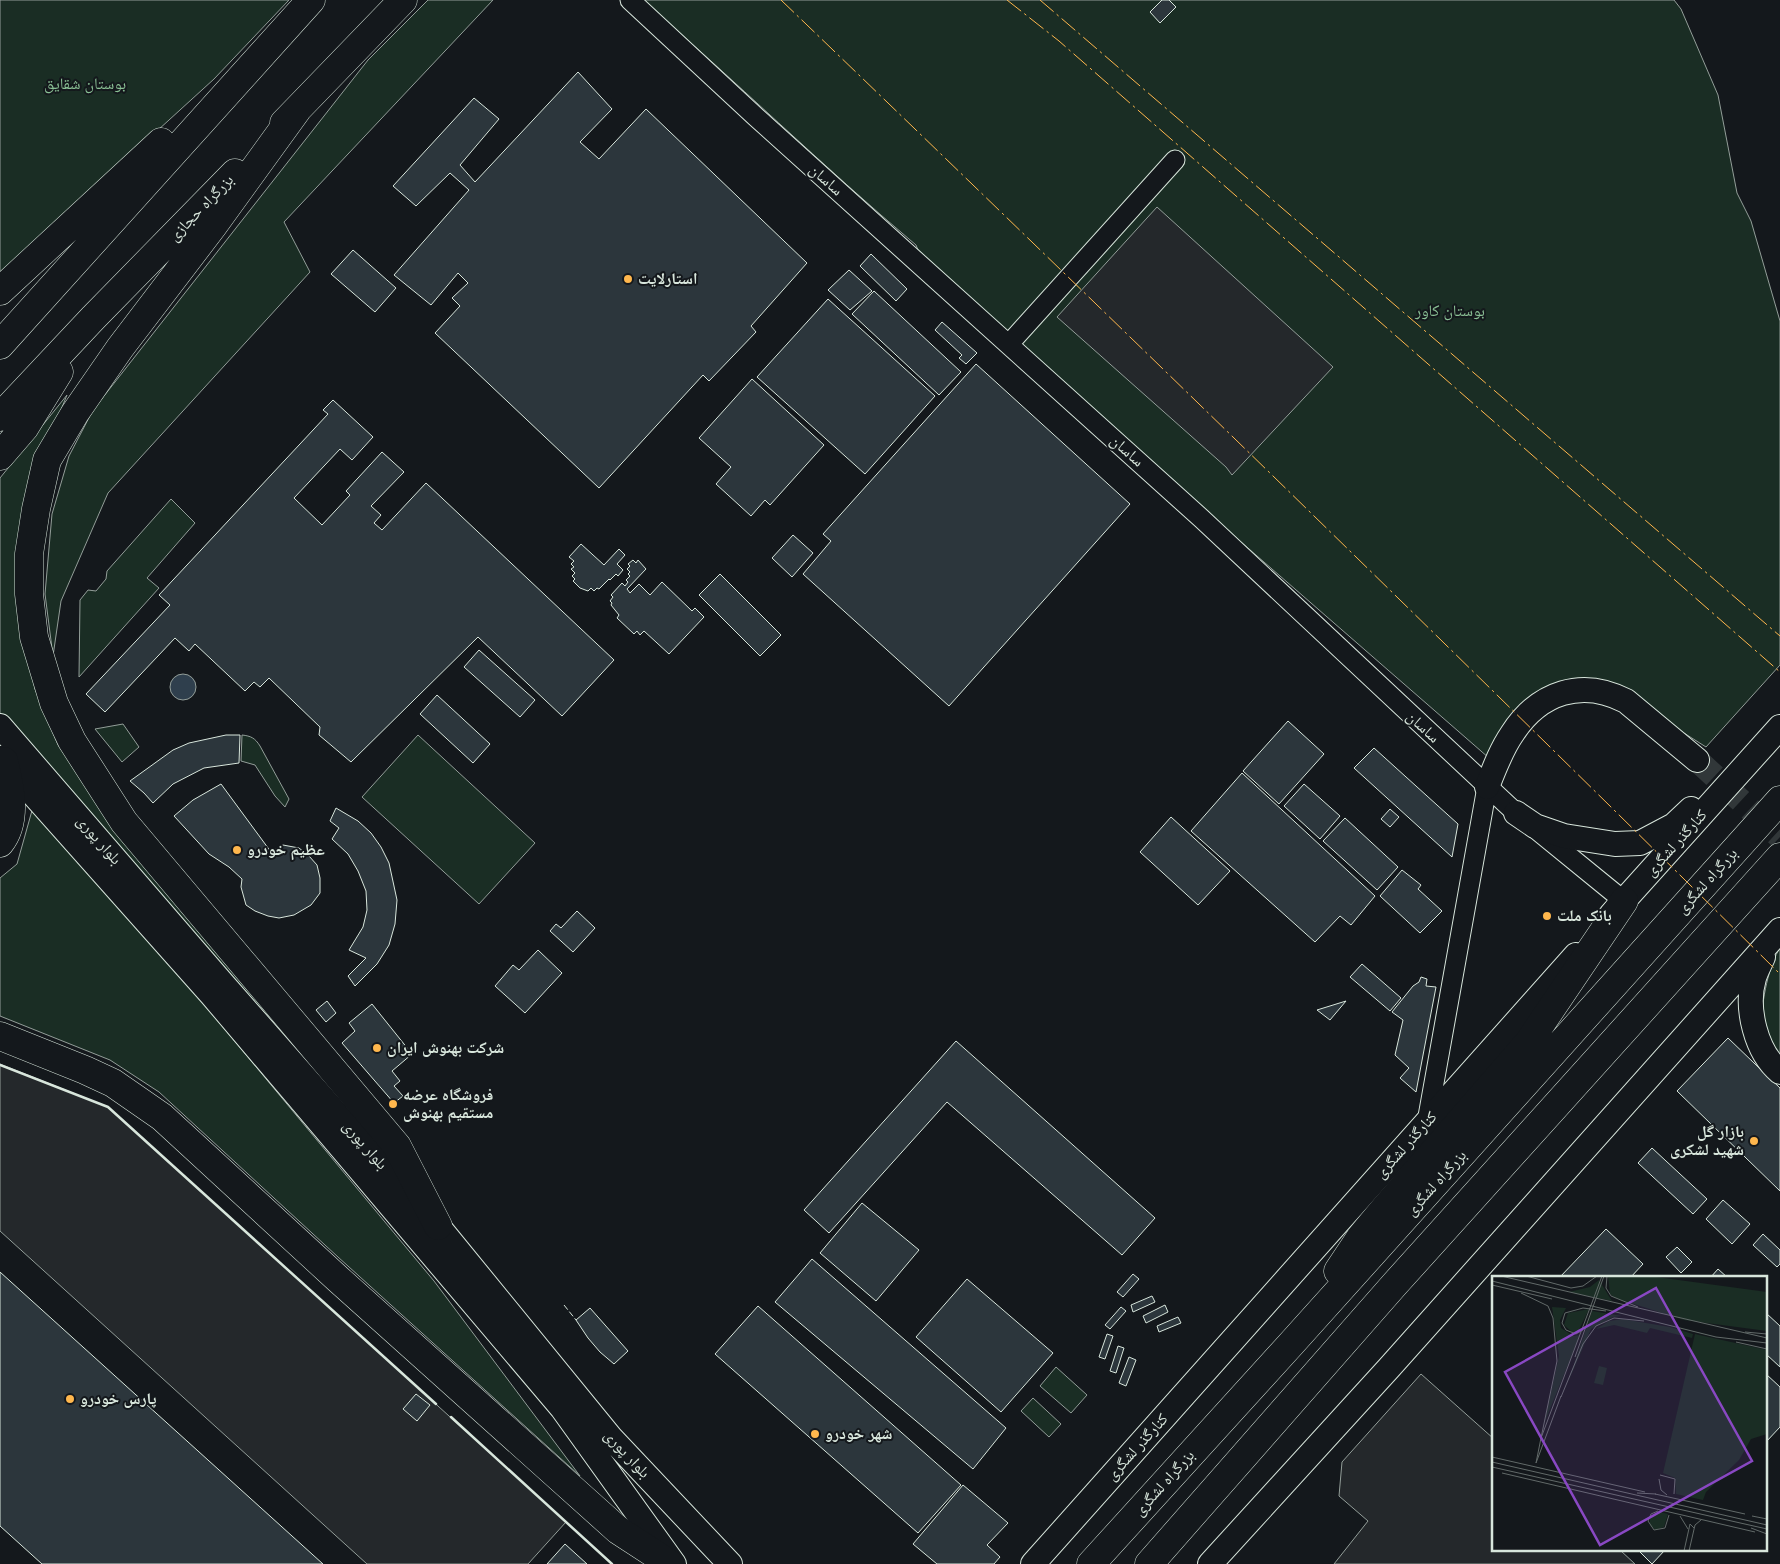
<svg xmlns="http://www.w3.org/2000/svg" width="1780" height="1564" font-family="'Nunito Sans','Noto Naskh Arabic',sans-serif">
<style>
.green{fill:#1a2d24;stroke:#939e99}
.parking{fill:#24282b;stroke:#939e99}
.water{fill:#2f3f4d;stroke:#939e99}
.building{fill:#2c363c;stroke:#d8e6dc}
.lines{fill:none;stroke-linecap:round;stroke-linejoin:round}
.major-tunnel{stroke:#313739;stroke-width:24;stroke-dasharray:24 12;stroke-linecap:butt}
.minor-casing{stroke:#d8e6dc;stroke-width:21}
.major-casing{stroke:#d8e6dc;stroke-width:26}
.highway-casing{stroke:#d8e6dc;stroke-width:29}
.minor{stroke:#14181c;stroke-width:19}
.major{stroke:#14181c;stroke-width:24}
.highway{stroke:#14181c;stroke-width:28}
.fence{stroke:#d8e6dc;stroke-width:1;stroke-dasharray:6 2.5;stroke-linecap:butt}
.wall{stroke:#d8e6dc;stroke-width:2.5}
.power{stroke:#ffb74d;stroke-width:1;stroke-dasharray:18 4 2.5 4;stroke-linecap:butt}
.poi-dot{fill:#ffb74d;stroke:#14181c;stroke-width:2}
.labels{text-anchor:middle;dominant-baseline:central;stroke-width:4;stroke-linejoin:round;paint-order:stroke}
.park-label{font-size:16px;fill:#8ac095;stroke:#14181c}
.street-label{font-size:16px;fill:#d8e6dc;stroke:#14181c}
.poi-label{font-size:16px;font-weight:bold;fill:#d8e6dc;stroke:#14181c;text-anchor:start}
.inset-road{fill:none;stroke:#626a69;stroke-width:1}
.view{fill:#8948c3;fill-opacity:0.15;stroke:#8948c3;stroke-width:2.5}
.inset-edge{fill:none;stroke:#d8e6dc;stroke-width:2.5}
</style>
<rect width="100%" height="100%" fill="#14181c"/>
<path class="green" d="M0,0H289L214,79L0,274Z
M428,0H493L284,222L310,272L108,493L61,601L53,656L45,594L52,514L69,456L93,410L368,60Z
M642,0H1674L1681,9L1718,95L1737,193L1751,221L1780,321V665L1706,747L1635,702L1574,684L1489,758L1210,515L918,250L916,245C822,166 735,80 642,0Z
M67,395L37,468L22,623L35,689L58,745L114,825L352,1108L359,1128L0,720V478Z
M171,499L195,523L147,578L159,588L79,677L80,600L88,590L96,591L106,579L107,571Z
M123,724L139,747L122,762L95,729Z
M242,735C251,736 255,738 260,746L289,799L285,807L275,796L255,765L241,761Z
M418,735L535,843L479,904L362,797Z
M33,807L203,1003L434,1281L580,1476L338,1257L159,1092L110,1060L0,1016V878L17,864Z
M1780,948V1066C1775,1051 1766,1036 1763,1021C1760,1004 1770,962 1780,948Z
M1056,1367L1087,1395L1071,1413L1040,1386Z
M1033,1398L1061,1424L1049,1437L1021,1411Z"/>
<path class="parking" d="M1157,207L1333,367L1232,475L1226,467L1057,317Z
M0,1064L108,1107L566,1522L528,1564H367L0,1231Z
M1421,1374L1494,1439V1550H1620L1635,1564H1334L1368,1521L1339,1496L1342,1462Z"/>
<path class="water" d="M170 687a13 13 0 1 1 26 0a13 13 0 1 1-26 0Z"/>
<path class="building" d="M1162,0H1169L1176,7L1160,23L1150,12Z
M578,72L612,109L580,142L599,159L646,109L807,263L751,326L756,332L709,381L703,375L599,488L435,333L460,306L452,298L468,283L458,273L431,305L394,275L469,190L450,173L416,206L393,186L474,98L499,119L460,165L475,182Z
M353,250L396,288L375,312L331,274Z
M871,254L907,289L896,301L860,266Z
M849,270L872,291L850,310L828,290Z
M874,291L961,372L939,395L852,314Z
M828,299L935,396L865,474L757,377Z
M942,322L977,353L966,364L959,358L962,355L935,330Z
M976,364L1130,504L949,706L803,574L831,541L823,534Z
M752,379L824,445L770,505L765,500L751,516L716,484L731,467L699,438Z
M333,400L373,437L352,460L340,449L294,498L322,525L350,495L346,491L382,452L404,472L371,506L381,515L374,523L382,530L426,483L614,660L562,716L478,637L351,762L319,735L320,727L269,678L260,687L254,682L245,691L195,644L189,651L175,638L105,712L86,694L170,605L159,595L328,414L323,410Z
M793,535L813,553L792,577L772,558Z
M581,544L604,565L619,549L625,555L617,564L623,570L618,576L616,574L610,580L609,579L599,589L597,588L594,591L591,588L588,591L580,588L573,581L575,579L572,576L575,573L571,569L574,567L571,564L574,561L569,557Z
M633,560L636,563L638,560L646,569L627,589L630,593L639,584L650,595L662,582L692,611L695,608L704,617L669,654L644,631L640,635L637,631L634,634L617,618L619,615L611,605L612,603L610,601L613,597L611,595L622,583L625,586L628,582L626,580L630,576L628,574L630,572L627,569L630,566L628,564Z
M720,574L781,635L760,656L699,595Z
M479,650L535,700L520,717L464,667Z
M437,695L490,744L473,763L420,714Z
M1288,721L1324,754L1279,804L1243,771Z
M226,735H240L239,763L204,768L173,784L153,803L144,793L130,781L173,750L189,743Z
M1374,748L1458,824L1452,857L1354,768Z
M1242,773L1375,896L1351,925L1340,916L1315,942L1191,831Z
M221,784L271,852L283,845L299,848L309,856L317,865L320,878V893L311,905L294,915L279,918L268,916L255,911L246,905L241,887L242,879L229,867L209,854L174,816L193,800Z
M1304,784L1340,816L1320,839L1284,806Z
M336,808L358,821L371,833L381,847L389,863L397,900L395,924L389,945L377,964L355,986L348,976L366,958L349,950L363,927L367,910L366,891L358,871L348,854L332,839L339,828L330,821Z
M1390,809L1399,817L1390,827L1381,819Z
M1171,817L1230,871L1198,905L1140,852Z
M1345,818L1398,867L1377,890L1323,841Z
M1402,870L1421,885L1418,889L1442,911L1420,933L1380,896Z
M577,911L595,928L573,952L550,931L556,924L561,928Z
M538,950L562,973L525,1013L495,986L513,965L519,970Z
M1362,964L1401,998L1390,1011L1350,977Z
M1421,977L1427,979L1426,986L1436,987L1416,1092L1400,1078L1409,1068L1395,1055L1403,1020L1392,1012L1413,986L1419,982Z
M327,1001L336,1013L326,1022L316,1010Z
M1346,1001L1330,1020L1317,1010Z
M372,1004L412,1054L392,1071L400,1081L394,1086L403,1096L394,1103L342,1043L355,1031L349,1023Z
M1728,1038L1780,1088V1191L1677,1091Z
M956,1041L1155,1218L1122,1255L947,1102L829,1233L804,1210Z
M1652,1148L1707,1199L1693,1214L1638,1163Z
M1723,1200L1750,1224L1732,1244L1706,1219Z
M862,1203L919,1250L876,1301L820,1253Z
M1606,1229L1643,1264L1630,1278H1559Z
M1763,1234L1780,1250V1264L1777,1267L1753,1245Z
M1677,1247L1692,1262L1681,1273L1666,1257Z
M812,1259L1006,1428L973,1469L775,1302Z
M1718,1269L1728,1278H1710Z
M0,1272L323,1564H42L0,1526Z
M1133,1274L1139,1279L1123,1297L1117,1292Z
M967,1279L1053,1353L1001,1412L916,1337Z
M1152,1296L1155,1302L1133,1312L1131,1305Z
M1165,1305L1168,1312L1146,1323L1143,1316Z
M758,1306L961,1485L918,1533L715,1354Z
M1121,1307L1126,1311L1110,1329L1105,1325Z
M590,1308L628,1351L614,1364L600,1352L588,1338L576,1320Z
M1766,1313L1780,1326V1367L1766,1354Z
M1178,1317L1181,1323L1159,1332L1157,1326Z
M1107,1334L1113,1336L1105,1359L1099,1357Z
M1118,1346L1124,1348L1116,1373L1110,1371Z
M1129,1357L1136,1360L1126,1386L1119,1383Z
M1766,1374L1780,1387V1427L1766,1442Z
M416,1394L430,1405L417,1421L403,1409Z
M963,1485L1008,1523L987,1545L1000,1557L994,1564H937L913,1544Z
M565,1544L587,1564H547Z
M1638,1550H1665L1652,1564Z"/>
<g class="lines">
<path class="major-tunnel" d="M1697,760L1780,837"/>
<defs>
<path id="minor" d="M630,0L756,117L1202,519L1516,813L1624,901
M1009,344L1175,160
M1427,1122L1487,787"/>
<path id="major" d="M0,726L223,984L379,1162L438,1226L611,1438L730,1564
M1,758L211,994L562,1408L674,1564
M1487,787C1494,769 1501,750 1512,734C1539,692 1582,678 1626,701L1697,760
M1516,813L1535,826L1564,836L1615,844L1640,843L1674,825L1691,809
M1611,915L1780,727
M1763,957C1760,964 1756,971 1754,978C1745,1008 1756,1052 1780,1072
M1033,1564L1576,955
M1210,1564L1388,1369L1780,930"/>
<path id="highway" d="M297,110L213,226L120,348L75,413L47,460L36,509L29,554V594L34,637L54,703L72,741L124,822L397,1146L438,1226
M284,123L403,0
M0,291L161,142
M0,345L311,0
M0,417L93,318L235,173
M0,456L25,427L59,372
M0,843C18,821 10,786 4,761
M0,1036L85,1070L113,1083L162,1117L338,1279L618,1530L670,1564
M1338,1271L1360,1238L1385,1208L1528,1043L1624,901
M1091,1564L1291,1344L1780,800
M1149,1564L1394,1285L1780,857"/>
</defs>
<use href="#minor" class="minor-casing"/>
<use href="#major" class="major-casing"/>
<use href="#highway" class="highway-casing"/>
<use href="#minor" class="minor"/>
<use href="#major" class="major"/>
<use href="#highway" class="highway"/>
<path class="fence" d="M564,1305L576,1320"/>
<path class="wall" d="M0,1065L108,1107L436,1404
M451,1417L612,1564"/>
<path class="power" d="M781,0C1116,322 1450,647 1780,974
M1007,0L1059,41L1780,672
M1040,0L1780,636"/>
</g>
<g class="poi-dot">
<circle cx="628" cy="279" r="5"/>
<circle cx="237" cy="850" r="5"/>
<circle cx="1547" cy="916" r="5"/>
<circle cx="377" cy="1048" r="5"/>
<circle cx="393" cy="1104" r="5"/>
<circle cx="1754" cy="1141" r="5"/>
<circle cx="70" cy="1399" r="5"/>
<circle cx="815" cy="1434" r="5"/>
</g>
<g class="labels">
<g class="park-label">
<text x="85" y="84">بوستان شقایق</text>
<text x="1450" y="311">بوستان کاور</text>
</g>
<g class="street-label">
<text transform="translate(826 180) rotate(42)">ساسان</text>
<text transform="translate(201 208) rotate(-46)">بزرگراه حجازی</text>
<text transform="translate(1127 451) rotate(42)">ساسان</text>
<text transform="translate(1423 727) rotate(43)">ساسان</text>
<text transform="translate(99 840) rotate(49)">بلوار پوری</text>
<text transform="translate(1676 843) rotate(-48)">کنارگذر لشگری</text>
<text transform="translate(1707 881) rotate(-48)">بزرگراه لشگری</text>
<text transform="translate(365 1145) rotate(49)">بلوار پوری</text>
<text transform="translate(1406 1145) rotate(-48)">کنارگذر لشگری</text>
<text transform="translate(1436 1183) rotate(-48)">بزرگراه لشگری</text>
<text transform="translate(1137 1447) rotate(-48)">کنارگذر لشگری</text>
<text transform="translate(627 1454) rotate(47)">بلوار پوری</text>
<text transform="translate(1164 1483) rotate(-48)">بزرگراه لشگری</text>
</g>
<g class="poi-label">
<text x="638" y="279">استارلایت</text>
<text x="247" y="850">عظیم خودرو</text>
<text x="1557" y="916">بانک ملت</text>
<text x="387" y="1048">شرکت بهنوش ایران</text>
<text x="403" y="1095">فروشگاه عرضه<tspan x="403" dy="18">مستقیم بهنوش</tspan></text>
<text x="1744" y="1132" text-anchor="end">بازار گل<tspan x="1744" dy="18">شهید لشکری</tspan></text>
<text x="80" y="1399">پارس خودرو</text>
<text x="825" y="1434">شهر خودرو</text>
</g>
</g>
<g transform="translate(1492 1276)">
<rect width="275" height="275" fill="#14181c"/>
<path d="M116,0H157L275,16V55L192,44L123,22L118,18ZM107,4L120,25L77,16L98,11ZM60,31L74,32L68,44L69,52L81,60L88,59L52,148L67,80ZM97,33L86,56H80L72,49L76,37ZM100,35L130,40L121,41L99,53L76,106ZM130,43L178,51L201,58L200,62L158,52L155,57L122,49L104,53L117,45ZM203,58L275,74V158L259,163L247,184L214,216L211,224L184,218L183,202L171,197ZM107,90L115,92L111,109L102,107ZM168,236L176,238L172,251L164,254L158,250V241Z" fill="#1a2d24"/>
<path class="inset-road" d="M9,0L275,62M34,0L79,12L91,10L105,0M115,0L114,12L119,20L146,31M0,5L224,61L275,67M0,9L60,23M29,17L56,30L61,42L65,85L49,162M91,54L84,58L74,54L70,47L73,37L91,32L114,35M253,56L275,58M244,66L275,73M83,81L112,0M69,120L44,187L49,162L110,0M69,121L91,68L104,50L122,42L152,45M0,181L153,216M0,186L275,249M0,191L275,253M10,197L263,256M168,199L183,203L182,218M167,203L169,214L175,219M145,217L164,218M163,218L253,238M166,235L159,238L156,245L162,254L173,252L177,239M188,240L196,253M260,240L275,243M259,252L275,258M192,275L198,248L202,252M197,275L203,249L209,244"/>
<path class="view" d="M164,12L260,185L108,269L13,96Z"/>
<rect width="275" height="275" class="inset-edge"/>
</g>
</svg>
